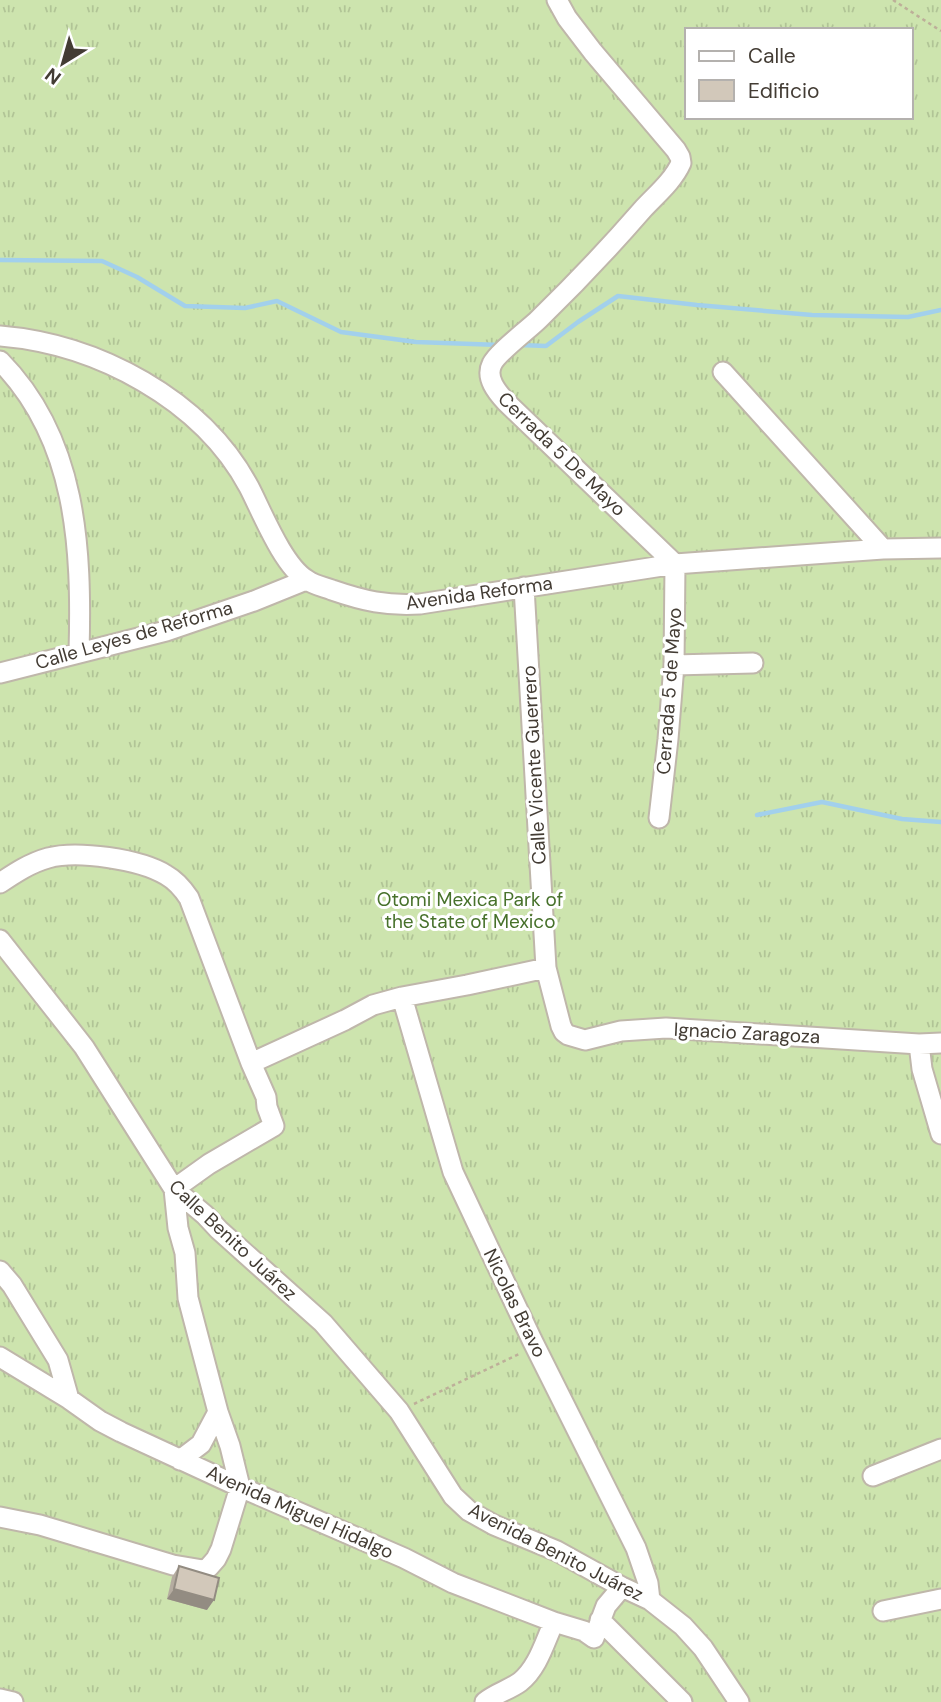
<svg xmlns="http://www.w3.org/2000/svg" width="941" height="1702" font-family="'DM Sans',sans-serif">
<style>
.grass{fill:url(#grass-tufts);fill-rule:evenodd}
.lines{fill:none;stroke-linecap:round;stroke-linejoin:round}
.stream{stroke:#a2d0ec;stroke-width:4.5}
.minor-casing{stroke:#bfb7aa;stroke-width:23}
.path{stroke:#bdaf99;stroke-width:2.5;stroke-dasharray:3.5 3.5;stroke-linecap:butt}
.minor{stroke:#fff;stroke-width:19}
.wall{fill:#b5aca0}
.shaded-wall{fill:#938c82}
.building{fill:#d2c8ba;stroke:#938c82;stroke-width:2}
.labels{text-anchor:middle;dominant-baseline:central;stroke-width:6;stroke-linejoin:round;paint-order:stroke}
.street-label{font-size:19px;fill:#433c34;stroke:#fff}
.park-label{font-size:19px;fill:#47712b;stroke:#fff}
</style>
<defs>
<pattern id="grass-tufts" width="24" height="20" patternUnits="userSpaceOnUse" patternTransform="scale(1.75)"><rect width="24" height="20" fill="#cde4ae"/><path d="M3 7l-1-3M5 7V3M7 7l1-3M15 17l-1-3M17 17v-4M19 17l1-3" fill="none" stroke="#b1c496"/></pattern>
</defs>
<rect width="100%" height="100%" fill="#f1ede4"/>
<path class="grass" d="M0,0H941V1702H0ZM687,30H911V117H687Z"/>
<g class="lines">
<path class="stream" d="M0,260L102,261L137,277L185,306L245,308L277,301L341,332L416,342L500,345
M519,345L546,346L578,322L618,296L697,305L812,315L908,317L941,310
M757,815L822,802L902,819L941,822"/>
<defs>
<path id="minor" d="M557,0L567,18L593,52L676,150L680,157L681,163C673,181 656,195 643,209C610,247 575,284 539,319C529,329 497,353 492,364C485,378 497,392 506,402L675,564L674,665L668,739L659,818
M0,336C97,344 202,399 249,487C262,512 283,566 307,580C314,585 324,587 332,590C364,601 386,606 420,604L675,564L883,549L941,548
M0,361C77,439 82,548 79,652
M723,372L883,549
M524,587L546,968L561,1026L564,1032L568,1035L585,1040L621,1031L666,1028L919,1044L941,1043
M674,665L753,663
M0,673L166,631L254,601L306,580
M0,883C15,873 30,863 48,858C77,850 140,859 166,875C175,880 183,889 189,898L251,1063L266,1097L267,1107L274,1126L209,1164L174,1189
M0,940L84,1047L174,1189L205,1215L219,1230L323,1323L399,1411L453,1496L469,1511L494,1525L557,1551L622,1587L650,1600L683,1626L703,1648L739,1702
M402,997L453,1172L532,1340L636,1548L648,1583L650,1600
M919,1044L922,1069L941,1134
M251,1063L345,1020L373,1005L402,997L467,985L546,968
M0,1271L12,1285L58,1360L69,1399
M0,1357L69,1399L100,1421L121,1432L240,1487L404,1558L453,1583L554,1622L584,1631L594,1638L606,1606L622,1587
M180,1460L201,1444L218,1412
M873,1476L941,1449
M0,1517L40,1525L173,1565L203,1570L209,1567L216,1559L221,1549L240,1487L230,1446L218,1412L188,1298L185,1253L178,1228L174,1189
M883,1611L941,1599
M600,1620L682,1702
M0,1699L13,1702
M485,1702C496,1693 509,1690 520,1682C538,1668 545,1641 554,1622"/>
</defs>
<use href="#minor" class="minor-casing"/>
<path class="path" d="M893,0L941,31
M414,1404L519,1354"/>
<use href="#minor" class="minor"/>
</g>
<path class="wall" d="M179,1566L207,1610L167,1599L172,1577Z"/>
<path class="shaded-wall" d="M174,1589L214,1600L207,1610L167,1599Z"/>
<path class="building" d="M179,1566L219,1578L214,1600L174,1589Z"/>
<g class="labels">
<g class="street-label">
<text transform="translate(562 454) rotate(44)">Cerrada 5 De Mayo</text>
<text transform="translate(479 593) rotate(-8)">Avenida Reforma</text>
<text transform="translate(134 635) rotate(-16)">Calle Leyes de Reforma</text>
<text transform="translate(669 691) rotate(-86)">Cerrada 5 de Mayo</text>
<text transform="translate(534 765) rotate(-93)">Calle Vicente Guerrero</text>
<text transform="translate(747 1033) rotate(3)">Ignacio Zaragoza</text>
<text transform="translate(233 1240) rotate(43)">Calle Benito Juárez</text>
<text transform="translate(515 1303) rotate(64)">Nicolas Bravo</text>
<text transform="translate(300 1512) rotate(24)">Avenida Miguel Hidalgo</text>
<text transform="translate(556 1552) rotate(27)">Avenida Benito Juárez</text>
</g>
<g class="park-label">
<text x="470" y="899">Otomi Mexica Park of<tspan x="470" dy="22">the State of Mexico</tspan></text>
</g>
</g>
<rect x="685" y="28" width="228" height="91" fill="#ffffff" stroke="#b4b1ae" stroke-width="2"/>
<rect x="699" y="51" width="35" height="10" fill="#ffffff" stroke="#b4b1ae" stroke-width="2"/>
<text x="748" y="63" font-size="21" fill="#433c34">Calle</text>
<rect x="699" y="80" width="35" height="21" fill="#d2c8ba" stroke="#b4b1ae" stroke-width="2"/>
<text x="748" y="98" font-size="21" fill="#433c34">Edificio</text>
<g transform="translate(63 63) rotate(217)" stroke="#ffffff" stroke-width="5" paint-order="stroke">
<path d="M0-5L12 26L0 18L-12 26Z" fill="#433c34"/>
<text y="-10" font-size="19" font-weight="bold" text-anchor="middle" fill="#433c34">N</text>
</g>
</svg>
